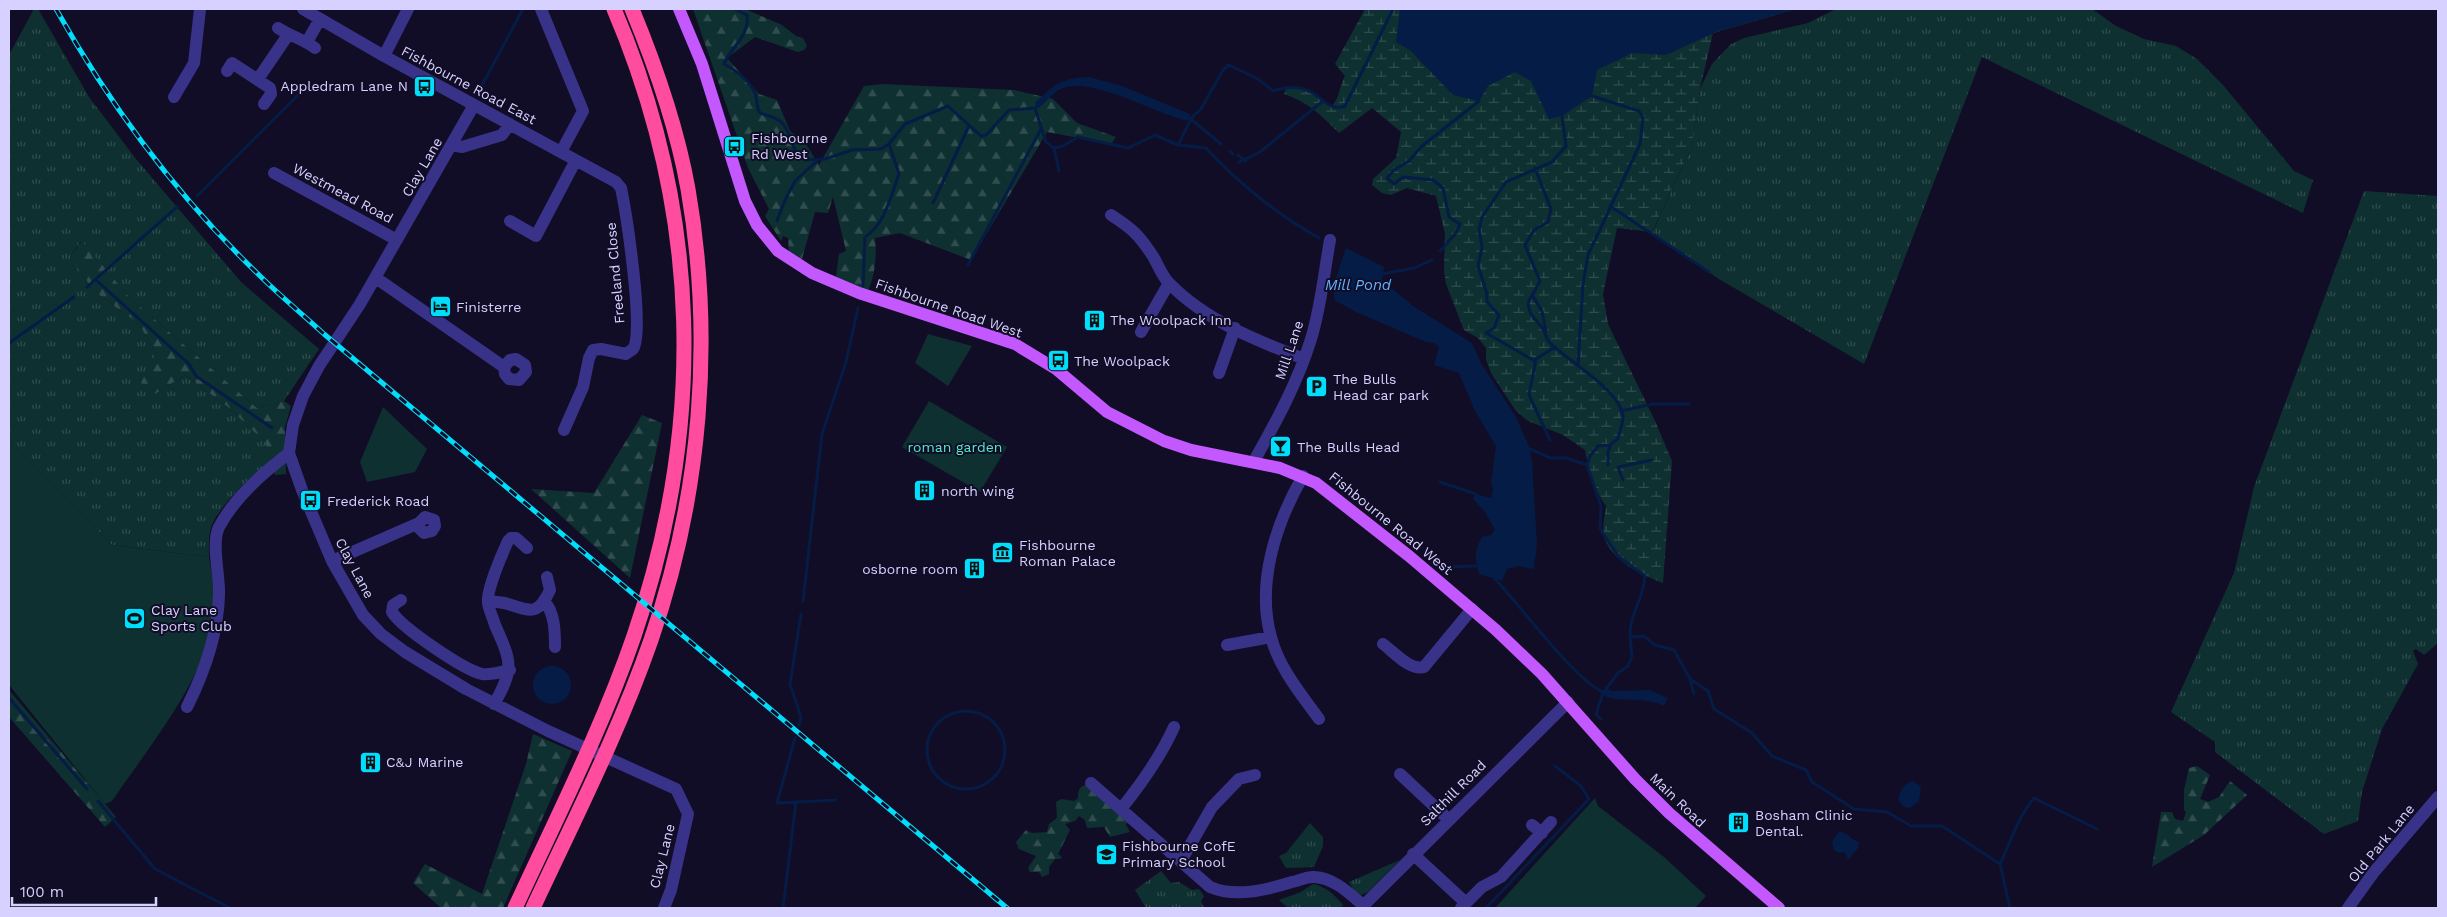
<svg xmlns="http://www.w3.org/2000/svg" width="2447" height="917" font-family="'Work Sans',sans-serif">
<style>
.grass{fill:url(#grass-tufts)}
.forest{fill:url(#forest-firs)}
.wetland{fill:url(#wetland-marsh)}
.green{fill:#0f3030}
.water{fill:#051c46}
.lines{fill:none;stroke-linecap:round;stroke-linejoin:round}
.stream{stroke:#051c46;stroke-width:3}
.minor{stroke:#383389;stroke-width:12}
.major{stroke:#c458ff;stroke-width:12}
.highway{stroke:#ff4c9e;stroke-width:15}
.rail-casing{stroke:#00defc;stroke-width:5}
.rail{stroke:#110d26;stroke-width:3;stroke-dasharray:9;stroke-linecap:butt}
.labels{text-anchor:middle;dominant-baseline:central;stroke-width:4;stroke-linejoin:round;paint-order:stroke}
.street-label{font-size:14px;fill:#d7d1ff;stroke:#110d26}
.poi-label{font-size:14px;fill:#d7d1ff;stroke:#110d26;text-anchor:start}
.park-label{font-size:14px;fill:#52eac7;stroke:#110d26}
.water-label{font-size:15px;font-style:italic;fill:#5fb2ff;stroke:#110d26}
</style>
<defs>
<pattern id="grass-tufts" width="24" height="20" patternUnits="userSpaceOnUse" patternTransform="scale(1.25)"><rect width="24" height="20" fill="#0f3030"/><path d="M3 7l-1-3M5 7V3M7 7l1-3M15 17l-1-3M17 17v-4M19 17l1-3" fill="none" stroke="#314d4f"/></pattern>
<pattern id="forest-firs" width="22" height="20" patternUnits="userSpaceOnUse" patternTransform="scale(1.25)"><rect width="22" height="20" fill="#0f3030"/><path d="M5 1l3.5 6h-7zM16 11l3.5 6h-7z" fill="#314d4f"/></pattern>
<pattern id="wetland-marsh" width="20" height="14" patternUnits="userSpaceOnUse" patternTransform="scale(1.25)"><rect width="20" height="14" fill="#0f3030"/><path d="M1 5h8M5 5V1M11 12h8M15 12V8" fill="none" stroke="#314d4f"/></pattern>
</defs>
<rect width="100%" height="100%" fill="#110d26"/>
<path class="grass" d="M34,9H38L89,97L136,159L241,282L319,349L284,401L257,408L129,297L81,241L70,257L94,291L139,324L156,353L155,394L185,375L228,407L266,442L271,462C254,471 219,507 212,525C208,534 209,547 209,557L112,545L9,442V55Z
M1836,9H2092L2116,26L2144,39L2176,46L2197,59L2223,85L2294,171L2313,180L2303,213L1982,57L1864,364L1719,279L1652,233L1692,146L1700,89L1712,64L1731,44L1744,38L1808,23Z
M2364,191L2438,196V643L2424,655L2416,649L2413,651L2418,664L2382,729L2362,792L2358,821L2324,834L2215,752V742L2171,712L2234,573L2254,487Z
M1310,823L1323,837V846L1314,867L1286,868L1279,856L1286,853Z
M1400,860L1368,892L1361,895L1355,892L1349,882Z
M1161,871L1171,883L1179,882L1192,890L1199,889L1204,896L1201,901L1204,908H1146L1135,890Z
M1313,884C1326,887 1334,894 1343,905L1341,908H1288L1279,900L1301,892Z"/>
<path class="forest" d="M693,9H745L782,25L796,36L803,38L807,46L804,50L798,52L755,37L727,58L759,94L777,100L790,131L804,141L819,165L864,86L883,84L1014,90L1053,99L1077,123L1116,137L1111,144L1047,132L971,260L900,233L875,238C877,256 875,277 867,293L836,277L839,254L846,251L833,197L828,213L815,212L802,259L795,257L789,252L788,238L783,236L781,241L765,216L769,209L748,168Z
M82,241L129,297L257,408L284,401L291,406L285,427L286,474L275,475L265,442L228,407L185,375L155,394L141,383L156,353L139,324L94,291L70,257Z
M642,415L662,423L630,578L531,489L594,493Z
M9,690L116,817L105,827L9,717Z
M533,734L572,751L503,908H441L413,883L425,864L482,894L526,764Z
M2197,766L2210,775L2200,799L2208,802L2219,797L2230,781L2247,795L2204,835L2152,867L2161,812H2172L2175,819L2183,821L2186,812L2184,810V790L2189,768Z
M1094,783L1128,821L1126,825L1130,832L1110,837L1104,827L1087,828L1085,820L1079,816L1075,821L1065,824L1070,830L1058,854L1062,857L1060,859H1055L1049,867V874L1042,877L1039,872H1030L1028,868L1036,856L1019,849L1016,842L1026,830L1032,833L1047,832L1049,824L1057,818L1056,802L1061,799L1074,801L1078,798C1078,786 1082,785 1094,783Z"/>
<path class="wetland" d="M1365,9H1550L1547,66L1796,9L1713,33L1700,89L1692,146L1652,232L1617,228L1603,294L1608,324L1655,421L1672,461L1663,583C1642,575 1615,563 1605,540C1601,531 1605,515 1606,506C1593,488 1589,471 1585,450L1563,435L1528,421L1516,411L1491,373L1486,360V348L1478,338L1464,330L1446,284L1444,270L1445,234L1436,196L1407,188L1391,195L1382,193L1372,185L1373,179L1396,158L1401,132L1372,108L1339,133C1322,116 1307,101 1284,94L1287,86L1311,91L1331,107C1340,98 1339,87 1345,76L1335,64Z"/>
<path class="green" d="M928,334L972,346L948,386L915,363Z
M929,401L1007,447L980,492L902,447Z
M383,407L427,449L415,472L367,482L360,462Z
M9,442L112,545L209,557C213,581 216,604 211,629C201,684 144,754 112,801L105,804L9,685Z
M1595,798L1598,806L1664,857L1706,896L1695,908H1495Z"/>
<path class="water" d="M1400,9H1796L1718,31L1666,55L1632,53L1597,70L1592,96L1562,116L1549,119L1531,81L1515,72L1488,86L1479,101L1453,95L1411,51L1396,42Z
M1089,77L1122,86L1190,114L1187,121C1155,113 1093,77 1063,88C1054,91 1046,102 1039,108L1035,103C1054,84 1062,78 1089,77Z
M1346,248L1384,267L1382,280L1413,306L1472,343L1481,363L1516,417L1530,449L1532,460L1537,544L1534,569L1518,566L1507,569L1502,581L1479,574C1475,558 1474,551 1482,537L1491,535L1495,530L1485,512L1473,499L1476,494L1491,498L1493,491L1491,482L1496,446L1475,411L1459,373L1434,365L1439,347L1434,343L1426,342L1356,312L1334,300L1335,281Z
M533 685a19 19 0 1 1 38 0a19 19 0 1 1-38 0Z
M1606,688L1612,691L1650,690L1668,698L1664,706C1644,696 1627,703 1606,697L1603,693Z
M1913,781L1921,787L1919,801L1910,808L1904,807L1898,800C1901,790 1903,783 1913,781Z
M1839,831C1848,833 1851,840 1859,842L1858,848L1848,860L1845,852L1839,853L1834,850L1832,842Z"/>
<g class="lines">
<path class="stream" d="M735,9L747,15C750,36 731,47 724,64C737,71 751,81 756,96C757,101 757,107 759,112C767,117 777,116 783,124C793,135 790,152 805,160L825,159L852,150L881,149L889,144L905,124L948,106L981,136L986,135L1009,110L1035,108L1039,104
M480,89L523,9
M1035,108L1046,142L1054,148L1063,146L1078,137L1128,148L1155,135L1178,145L1206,148C1237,182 1279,216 1319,238
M1185,117L1192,120L1221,144
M1178,145L1192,117L1201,109L1223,70L1229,65L1258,79L1273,91C1285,87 1299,85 1311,92C1323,98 1330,112 1345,106L1393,9
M1054,148L1059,171
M1230,151L1233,154
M1238,155L1246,161
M1239,162L1260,152L1323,101
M197,196L308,85
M933,203L969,126
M1610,206L1709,272
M777,221L785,200L795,181L819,159
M1440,251L1456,233L1460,224L1449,217L1443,188L1433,180L1403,177L1394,184L1387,178L1394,170L1409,161L1422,146L1479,101
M968,265L1041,129
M1382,274L1414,268L1432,260
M96,280L189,364L196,376L272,428
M863,286L865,237C885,225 891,195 899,174L889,144
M87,287L178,206
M1532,295L1542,311L1546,332
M9,343L74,297
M1535,361L1486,333L1494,328L1499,315L1487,302V294L1478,266L1482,247L1479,229L1482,217L1506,182L1552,162L1566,146L1562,116
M1578,366L1583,283L1588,255L1640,144L1643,118L1639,111L1592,96
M1621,411L1653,404H1689
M1550,440L1529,395L1536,359L1555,347
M1530,449L1551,458H1566L1587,465L1590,456L1598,446L1609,445L1618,439C1619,432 1623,424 1623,417C1622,391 1566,360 1549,342C1545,337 1545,329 1540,325C1532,315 1530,316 1528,303L1540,281L1525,245L1534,230L1548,222L1551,209L1535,168
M1587,465L1601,506L1600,529L1619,557L1645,576C1644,598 1629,615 1630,637L1644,636L1655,645L1674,650L1690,679L1708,691L1714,709L1752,733L1772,756L1806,770L1812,782L1854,809L1887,812L1911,826H1942L2000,864C2011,841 2018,817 2034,798L2097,829
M1608,465V452L1611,444
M1623,480L1618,467L1652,460
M1440,482L1476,494
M1442,567L1477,566
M1495,579C1517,601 1581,689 1607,693
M803,601L822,434L846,362L858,308
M1690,679L1694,694
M9,698L87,789
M927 750a39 39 0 1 1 78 0a39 39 0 1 1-78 0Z
M1601,719L1596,714L1603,693L1618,673L1628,666L1632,656L1630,637
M799,725L801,717L790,684L801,614
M795,738L777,803L836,800
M98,801L155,869L230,908
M2000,864L2010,908
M783,908L796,802
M1486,908L1589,799L1581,786L1555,766"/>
<path class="minor" d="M303,9L384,56L616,182L621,188C626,212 645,333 633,349C632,350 627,353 626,354L601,349L593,350L589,358L583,387L564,430
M541,9L583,111L561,152
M278,28C290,36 303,39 315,48
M307,42L320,19
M384,56L408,9
M227,71L232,63L270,88L271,94L264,104
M258,79L288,35
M174,97L194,63L200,9
M474,105L360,304L319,366L303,396L293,425L289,453L302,490L332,561L363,615L381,634L405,652L466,689L548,731L676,789L688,814L671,890L664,908
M452,145L462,147L502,135L510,124
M274,173L397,240
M1111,215C1133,229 1140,236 1154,258C1159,267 1163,278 1170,284C1206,321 1258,341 1304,359
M510,221L536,236L576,160
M376,278L504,367L505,374L509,379L519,380L526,372L525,365L516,359L510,360L504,367
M1141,332L1169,283
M1219,373L1235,328
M1254,461C1276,422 1298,382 1311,339C1321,307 1324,273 1330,240
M1303,476C1276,523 1256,583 1271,637C1279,668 1301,694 1319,719
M332,561L419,523L425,517L434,520L435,526L432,531L424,533L419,528V523
M401,600L393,605L392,612C402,628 464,670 482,674C491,675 501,672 510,670
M488,601C494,602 502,602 508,604C532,612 538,615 550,590L547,577
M544,602C555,611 555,634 555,647
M1383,644C1394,652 1410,671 1424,667L1472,609
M1227,645L1271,637
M494,704C515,668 511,661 495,625C493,618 489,610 488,603C486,591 502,554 508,541L511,538H516L527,548
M187,707C204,673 218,634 219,595C220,577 211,543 219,527C235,497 263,473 289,453
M1400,774L1448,819
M1091,783L1210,887C1236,898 1266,890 1292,882C1299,881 1307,876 1314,877C1334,878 1349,893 1363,905
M1121,809C1142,783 1160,758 1174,727
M1532,825L1542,833
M1413,854L1466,903
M1181,861L1212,807L1239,779L1255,775
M1361,908L1568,702
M1461,908L1482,887L1501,877L1551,822
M2348,908L2374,872L2438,797"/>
<path class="major" d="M679,9L702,64L745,201L757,225L778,251L812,273L859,293L1015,344L1056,369L1107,412L1164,441L1191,450L1280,468L1316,483L1409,556L1496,630L1542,674L1635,779L1669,813L1779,908"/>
<path class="highway" d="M515,908C556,819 602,729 634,636C706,426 701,213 614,9
M533,908C574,820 619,732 651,640C701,496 714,339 688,189C677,127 656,67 632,9"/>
<defs>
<path id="rail" d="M56,9C110,105 177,196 257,273C278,294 302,314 324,334L1007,908"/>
</defs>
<use href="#rail" class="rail-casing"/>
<use href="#rail" class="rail"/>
</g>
<defs>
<symbol id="bus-square" viewBox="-11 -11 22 22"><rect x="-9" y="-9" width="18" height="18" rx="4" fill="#00defc" stroke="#110d26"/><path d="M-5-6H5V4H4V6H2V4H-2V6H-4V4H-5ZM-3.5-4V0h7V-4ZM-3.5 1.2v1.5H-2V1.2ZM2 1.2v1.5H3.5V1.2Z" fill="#111"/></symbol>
<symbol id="hotel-square" viewBox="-11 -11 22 22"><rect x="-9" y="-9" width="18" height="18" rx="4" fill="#00defc" stroke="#110d26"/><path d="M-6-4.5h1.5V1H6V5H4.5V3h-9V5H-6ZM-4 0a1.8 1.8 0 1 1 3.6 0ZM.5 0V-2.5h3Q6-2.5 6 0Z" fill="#111"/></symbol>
<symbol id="building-square" viewBox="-11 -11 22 22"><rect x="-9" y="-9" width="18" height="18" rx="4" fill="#00defc" stroke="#110d26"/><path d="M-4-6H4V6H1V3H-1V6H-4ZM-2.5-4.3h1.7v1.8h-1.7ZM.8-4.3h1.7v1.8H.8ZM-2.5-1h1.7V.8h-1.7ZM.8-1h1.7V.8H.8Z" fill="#111"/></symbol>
<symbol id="parking-square" viewBox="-11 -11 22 22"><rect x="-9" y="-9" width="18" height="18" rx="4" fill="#00defc" stroke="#110d26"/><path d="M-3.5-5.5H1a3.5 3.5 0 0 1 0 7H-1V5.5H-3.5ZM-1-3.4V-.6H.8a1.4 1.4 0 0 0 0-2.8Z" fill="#111"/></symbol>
<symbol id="bar-square" viewBox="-11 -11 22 22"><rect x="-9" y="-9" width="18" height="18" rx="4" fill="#00defc" stroke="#110d26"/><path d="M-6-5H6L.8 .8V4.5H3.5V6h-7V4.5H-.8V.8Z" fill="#111"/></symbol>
<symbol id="museum-square" viewBox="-11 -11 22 22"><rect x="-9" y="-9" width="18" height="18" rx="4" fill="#00defc" stroke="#110d26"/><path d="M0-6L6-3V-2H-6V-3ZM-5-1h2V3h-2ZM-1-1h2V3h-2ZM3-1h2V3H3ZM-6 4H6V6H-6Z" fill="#111"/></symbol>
<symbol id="stadium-square" viewBox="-11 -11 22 22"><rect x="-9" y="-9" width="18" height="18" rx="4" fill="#00defc" stroke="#110d26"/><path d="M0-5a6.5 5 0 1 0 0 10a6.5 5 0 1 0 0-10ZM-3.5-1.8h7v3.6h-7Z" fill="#111"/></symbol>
<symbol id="school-square" viewBox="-11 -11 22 22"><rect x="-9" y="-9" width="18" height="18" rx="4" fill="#00defc" stroke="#110d26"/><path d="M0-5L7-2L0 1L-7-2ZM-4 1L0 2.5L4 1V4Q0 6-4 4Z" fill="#111"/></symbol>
</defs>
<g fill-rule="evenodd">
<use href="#bus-square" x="412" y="74" width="25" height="25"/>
<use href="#bus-square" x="722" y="134" width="25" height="25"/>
<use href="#hotel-square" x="428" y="294" width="25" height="25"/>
<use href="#building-square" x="1082" y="308" width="25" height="25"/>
<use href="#bus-square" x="1046" y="348" width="25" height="25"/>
<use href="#parking-square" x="1304" y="374" width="25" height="25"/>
<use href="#bar-square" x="1268" y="434" width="25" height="25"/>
<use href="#building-square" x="912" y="478" width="25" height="25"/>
<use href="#bus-square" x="298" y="488" width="25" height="25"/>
<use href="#museum-square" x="990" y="540" width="25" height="25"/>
<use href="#building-square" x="962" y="556" width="25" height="25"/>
<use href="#stadium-square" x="122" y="606" width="25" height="25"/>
<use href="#building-square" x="358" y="750" width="25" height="25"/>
<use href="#building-square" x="1726" y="810" width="25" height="25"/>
<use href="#school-square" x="1094" y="842" width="25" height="25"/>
</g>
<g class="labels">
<g class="street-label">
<text transform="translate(469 85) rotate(28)">Fishbourne Road East</text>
<text transform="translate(422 167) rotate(-60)">Clay Lane</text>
<text transform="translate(343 193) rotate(28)">Westmead Road</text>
<text transform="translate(615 273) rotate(-95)">Freeland Close</text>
<text transform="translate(949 308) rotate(19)">Fishbourne Road West</text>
<text transform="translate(1289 350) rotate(-71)">Mill Lane</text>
<text transform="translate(1391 523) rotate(39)">Fishbourne Road West</text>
<text transform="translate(355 568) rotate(62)">Clay Lane</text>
<text transform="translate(1453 793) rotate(-45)">Salthill Road</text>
<text transform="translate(1678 800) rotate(44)">Main Road</text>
<text transform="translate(2381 843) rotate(-51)">Old Park Lane</text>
<text transform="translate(662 856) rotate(-76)">Clay Lane</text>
</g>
<g class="poi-label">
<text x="408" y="86" text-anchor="end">Appledram Lane N</text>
<text x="751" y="138">Fishbourne<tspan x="751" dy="16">Rd West</tspan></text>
<text x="456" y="307">Finisterre</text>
<text x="1110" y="320">The Woolpack Inn</text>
<text x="1074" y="361">The Woolpack</text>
<text x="1333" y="379">The Bulls<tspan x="1333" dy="16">Head car park</tspan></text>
<text x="1297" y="447">The Bulls Head</text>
<text x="941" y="491">north wing</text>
<text x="327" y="501">Frederick Road</text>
<text x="1019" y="545">Fishbourne<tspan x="1019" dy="16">Roman Palace</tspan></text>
<text x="958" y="569" text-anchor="end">osborne room</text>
<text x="151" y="610">Clay Lane<tspan x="151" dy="16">Sports Club</tspan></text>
<text x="386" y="762">C&amp;J Marine</text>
<text x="1755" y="815">Bosham Clinic<tspan x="1755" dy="16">Dental.</tspan></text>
<text x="1122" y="846">Fishbourne CofE<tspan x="1122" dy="16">Primary School</tspan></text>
</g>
<g class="park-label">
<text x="955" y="447">roman garden</text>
</g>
<g class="water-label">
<text x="1358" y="285">Mill Pond</text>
</g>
</g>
<rect width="2447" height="917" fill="none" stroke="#d7d1ff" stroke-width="20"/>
<path d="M12 897v8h144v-8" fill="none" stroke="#d7d1ff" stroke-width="2.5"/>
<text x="20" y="897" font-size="15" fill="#d7d1ff" stroke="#110d26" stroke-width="4" paint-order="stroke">100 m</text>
</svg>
